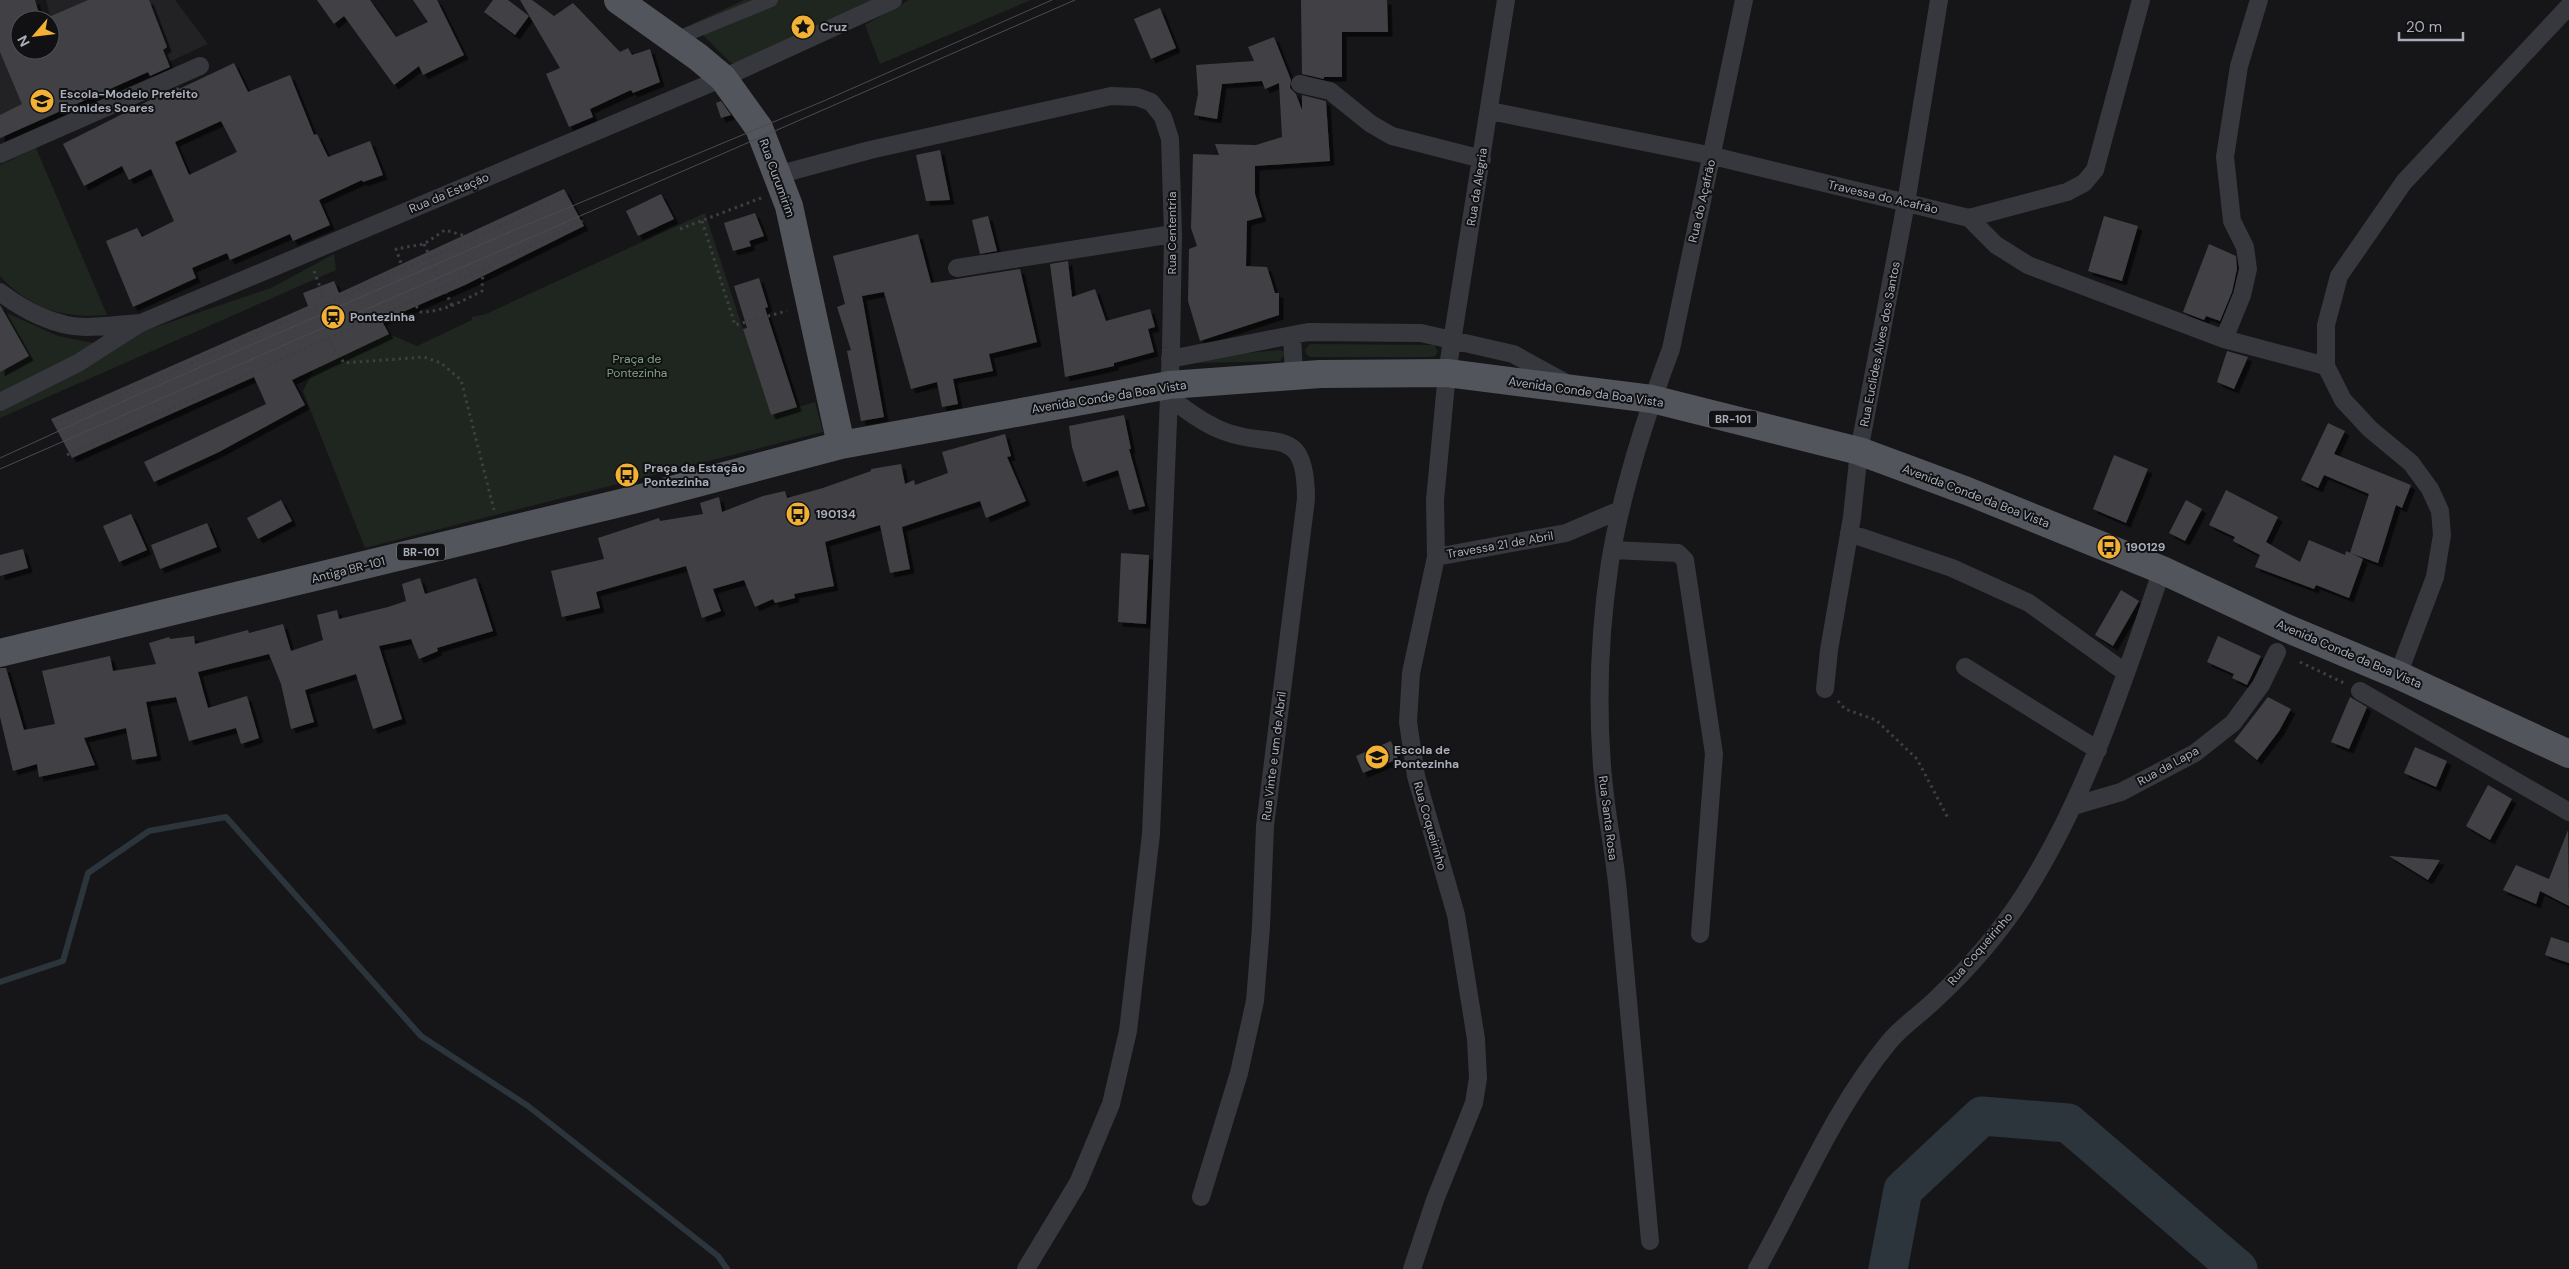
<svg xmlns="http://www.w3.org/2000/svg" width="2569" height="1269" font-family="'DM Sans',sans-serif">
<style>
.built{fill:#222225}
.green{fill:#1e261f}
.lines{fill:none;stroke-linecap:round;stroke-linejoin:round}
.stream{stroke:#2c353c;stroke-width:6}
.river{stroke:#2c353c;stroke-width:39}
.building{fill:#404145;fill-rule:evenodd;filter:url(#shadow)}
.path{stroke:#3d3f44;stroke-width:3;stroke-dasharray:2.5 4;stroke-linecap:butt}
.pedestrian{stroke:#37383d;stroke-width:14}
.minor{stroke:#37383d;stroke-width:18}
.primary{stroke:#53555c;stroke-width:28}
.tram{stroke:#4a4c52;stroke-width:1}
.path-bridge{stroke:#3d3f44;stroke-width:3;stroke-dasharray:2.5 4;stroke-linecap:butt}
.labels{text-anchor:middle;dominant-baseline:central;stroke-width:4;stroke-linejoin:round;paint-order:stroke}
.shield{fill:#111113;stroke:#7b7e86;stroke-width:1}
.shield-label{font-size:11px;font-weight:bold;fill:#a8adb8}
.poi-label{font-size:12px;font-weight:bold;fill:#a8adb8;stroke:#111113;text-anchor:start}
.street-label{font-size:12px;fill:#a8adb8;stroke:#111113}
.park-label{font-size:12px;fill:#7fa381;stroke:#111113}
</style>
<defs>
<filter id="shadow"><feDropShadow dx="4.5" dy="4.5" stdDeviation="0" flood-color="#0009"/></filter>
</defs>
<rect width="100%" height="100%" fill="#161618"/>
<path class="built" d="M46,0H175L208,44L0,139V37L20,50H50V20H41L50,16Z"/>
<path class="green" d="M744,0H879L737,63H731L692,24Z
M909,0H1031L880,64L865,25Z
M36,148L107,315C64,319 30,309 0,276V165Z
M705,213L771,415L815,402L823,432L365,548L303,391L314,369L389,334L417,346L472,320V317L486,314Z
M334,254L336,270L0,418V310L58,336L94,343L138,333L271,288Z
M1310,344L1434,345L1438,351L1435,356L1430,357H1310L1306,354L1305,350Z
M1281,350L1285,354L1280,361L1198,363L1197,361L1199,357Z"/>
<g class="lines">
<path class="stream" d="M0,982L63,961L88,873L149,831L226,817L421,1036L528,1106L718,1256L727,1269"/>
<path class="river" d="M1888,1269L1903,1190L1982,1116L2068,1123L2238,1269"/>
</g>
<path class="building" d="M0,0H35L41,20H20V50H50V20H42L88,0H149L167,47L163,50L170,67L150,76L148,72L0,138V115L22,104L0,52Z
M317,0H370L396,37L428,22L413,0H437L464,55L423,75L419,66L394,85L344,16L334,24Z
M493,0H508L529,16L515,35L484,12Z
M520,0H532L554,16L573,3L620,52L628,48L632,55L650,49L660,82L633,93L631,90L590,109L593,117L569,127L546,74L560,68Z
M1301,0H1387L1388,32H1342V77H1324V79L1302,74Z
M1160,8L1176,48L1151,59L1134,19Z
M1274,37L1291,80L1290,88L1296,94L1302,110V95L1326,101L1330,161L1255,166V194L1262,217L1247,221L1246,266L1267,267L1275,293H1279V315L1200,341L1188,301L1189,249L1197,246L1191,228L1193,154L1219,155L1215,144L1256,145L1282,137L1279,83L1265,89L1262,81L1222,84L1217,119L1194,115L1198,94L1196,65L1254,61L1248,47Z
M234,63L248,92L290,75L314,135L317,134L328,157L370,141L383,175L363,182L362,180L319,200L330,225L293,241L290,234L230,260L227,253L192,268L196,278L133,307L106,241L137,228L142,237L174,221L151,169L129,180L122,166L84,186L63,144L154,98L178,87L179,89ZM221,121L237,152L189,175L175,142Z
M721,101L731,115L721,118L716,103Z
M940,150L950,200L926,201L916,155Z
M564,189L584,226L465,285L382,321L389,334L292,380L305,405L219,452L154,482L144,462L266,404L254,377L72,458L51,419L308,306L303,293L334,281L339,293Z
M661,194L674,219L638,236L626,211Z
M755,213L764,236L749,241L751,246L733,251L724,223Z
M988,216L997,251L980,254L972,220Z
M2104,216L2138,226L2122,281L2088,271Z
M918,234L931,283L1020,269L1037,342L989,354L993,371L953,379L958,404L942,407L937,382L911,389L884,292L862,296L884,417L861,421L847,351L851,350L837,307L845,304L833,256Z
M2209,244L2236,256L2237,269L2232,292L2220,321L2206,316L2204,320L2183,312Z
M1068,261L1072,297L1095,289L1106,321L1150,309L1155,327L1148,329L1154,352L1114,363V366L1065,377L1050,264Z
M759,278L768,307L765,308L797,407L771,415L743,329L747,328L734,286Z
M0,305L29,356L0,372Z
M2227,351L2248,357L2234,389L2217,382Z
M1124,415L1131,449H1129L1145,506L1129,510L1118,470L1083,482L1072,447L1069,426Z
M2328,423L2345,431L2334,454L2411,485L2402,508L2396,505L2378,563L2350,553L2369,494L2324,475L2318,488L2301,480Z
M1005,434L1011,456L1007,457L1026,501L986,518L980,501L902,527L910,569L890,573L880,525L825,542L834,586L794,594L795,598L775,603L773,599L755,607L744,580L713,589L721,611L702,618L686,566L596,592L600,608L562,617L551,571L604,559L598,538L659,518L660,521L703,514L700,503L719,497L722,512L763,496L785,491L787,498L823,488L871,471V469L901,464L905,484L914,480L915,485L948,473L942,452Z
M2114,455L2148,469L2126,523L2093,509Z
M2226,490L2278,517L2266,542L2300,562L2309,540L2345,555L2346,551L2363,559L2349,598L2316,585L2314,589L2255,567L2260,555L2233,541L2235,537L2209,525Z
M281,500L292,521L258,539L247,518Z
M2186,500L2202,509L2185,541L2169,533Z
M131,514L147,550L119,562L103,526Z
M207,523L217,547L160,569L151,545Z
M23,549L28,568L0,576V555Z
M1121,553L1149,555L1146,624L1118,622Z
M420,578L425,594L476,578L493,631L437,648L438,651L419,659L411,639L379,646L402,719L373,729L356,674L305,690L314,722L291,729L281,684L269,654L198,672L208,708L247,696L259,738L241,744L236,728L189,741L176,697L146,702L157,756L132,760L126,728L84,738L95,765L39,777L37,764L13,771L0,717V668H6L24,730L55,724L42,671L110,656L113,671L156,664L149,643L169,637L170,639L194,636L195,644L248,630L249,633L283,624L291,651L323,640L317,615L337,610L339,619L388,607L406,601L402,584Z
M2121,590L2139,601L2113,646L2095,635Z
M2218,636L2261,656L2247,685L2232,678L2234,674L2207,662Z
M2268,697L2291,709L2279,731L2257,760L2234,741Z
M2350,697L2367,707L2349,749L2331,742Z
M1391,741L1398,759L1363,773L1356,756Z
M2415,747L2447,761L2436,787L2404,773Z
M2488,785L2512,799L2490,840L2466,826Z
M2568,830L2569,906L2540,891L2536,904L2503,890L2516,865L2549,879Z
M2389,856L2440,860L2428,880Z
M2551,937L2569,943V963L2545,955Z"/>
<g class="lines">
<path class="path" d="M702,221L735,325L787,311
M680,229L761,198
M403,269L396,249L424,244L445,230L473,238
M314,271L326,303
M412,301L421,312C443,312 462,301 482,291L483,269
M328,338L344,363L424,357L441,363L461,380L494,510
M54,424L474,238L567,194
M67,455L483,269L583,221
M2300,662L2344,683
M1838,701L1845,709L1876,720L1917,759L1948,818"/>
<path class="pedestrian" d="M673,40L771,0"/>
<path class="minor" d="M1300,84L1330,91L1371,124L1392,136L1482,159
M1490,111L1713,156L1969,218L2067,192L2084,183L2095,170L2141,0
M0,154L200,66
M777,175L870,150L1111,96L1137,97L1151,102L1163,117L1170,139L1173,234L1171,348L1151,834L1128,1031L1111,1104L1078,1183L1026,1269
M1969,218L1996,245L2028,265L2224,339L2326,366
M957,268L1173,234
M0,292C23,310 56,327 86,327C104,327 123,324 141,323L723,78L893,0
M1292,335L1294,376
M2224,339L2242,295L2248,269L2245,247L2232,221L2225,157L2239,66L2259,0
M1170,359L1308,332L1421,333L1513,354L1566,383
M1169,397C1186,410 1203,423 1223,431C1273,451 1306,421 1306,499L1265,826L1261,927L1255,1001L1239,1073L1201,1197
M0,402L78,363L139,324
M1849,533L1952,568L2029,603L2126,673
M1613,550L1678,553L1685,560L1714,754L1700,934
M1436,557L1566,533L1620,510
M1965,667L2098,750
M2398,675L2435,577L2442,535L2440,511L2430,489L2411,463L2370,429L2343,400L2326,366V325L2339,276L2404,182L2569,6
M1825,689L1829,650L1852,517L1859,451L1906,203L1939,0
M2360,691L2569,812
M2073,806L2121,792L2195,753L2233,723L2261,685L2277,652
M1650,1241C1640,1124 1629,1008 1618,892C1614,850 1605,809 1602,766C1597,700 1600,628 1610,562C1622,489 1645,418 1671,349L1744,0
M1412,1269L1435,1200L1474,1103L1478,1078L1476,1039L1456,915L1416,776L1408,722L1411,673L1436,557L1435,500L1447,373L1506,0
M1757,1269C1800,1193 1833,1110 1889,1042C1902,1026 1922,1013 1937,998C1970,967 2000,932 2024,895C2088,794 2123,682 2162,570"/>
<path class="primary" d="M618,0L698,57L723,78L759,128L789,206L841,445
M0,653L633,500L841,445L1169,385L1320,374L1447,373L1652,399L1859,451L1967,491L2162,570L2286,628L2398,675L2569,754"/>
<path class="tram" d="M0,458L148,390L510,232L826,100L1052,0
M0,469L1075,0"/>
<path class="path-bridge" d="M424,244L452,306"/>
</g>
<defs>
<symbol id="sight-disc" viewBox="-11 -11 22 22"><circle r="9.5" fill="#f2b134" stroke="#111113"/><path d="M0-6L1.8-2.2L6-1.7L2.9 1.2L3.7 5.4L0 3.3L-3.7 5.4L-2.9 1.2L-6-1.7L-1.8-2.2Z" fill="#111"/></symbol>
<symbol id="school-disc" viewBox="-11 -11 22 22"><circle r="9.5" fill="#f2b134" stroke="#111113"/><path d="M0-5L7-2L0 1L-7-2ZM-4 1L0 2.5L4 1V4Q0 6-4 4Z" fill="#111"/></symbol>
<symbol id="station-disc" viewBox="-11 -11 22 22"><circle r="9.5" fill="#f2b134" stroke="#111113"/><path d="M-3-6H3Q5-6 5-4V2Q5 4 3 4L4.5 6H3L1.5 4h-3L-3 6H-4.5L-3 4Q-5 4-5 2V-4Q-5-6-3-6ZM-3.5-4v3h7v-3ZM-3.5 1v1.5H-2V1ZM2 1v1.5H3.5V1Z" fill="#111"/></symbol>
<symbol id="bus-disc" viewBox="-11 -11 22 22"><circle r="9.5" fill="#f2b134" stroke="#111113"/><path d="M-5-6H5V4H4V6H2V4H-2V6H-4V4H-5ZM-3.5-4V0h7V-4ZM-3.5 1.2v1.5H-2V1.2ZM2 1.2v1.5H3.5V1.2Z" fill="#111"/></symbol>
</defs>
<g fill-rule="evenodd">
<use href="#sight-disc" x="789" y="13" width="28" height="28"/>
<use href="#school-disc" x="28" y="87" width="28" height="28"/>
<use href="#station-disc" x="319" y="303" width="28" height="28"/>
<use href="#bus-disc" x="613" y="461" width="28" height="28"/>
<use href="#bus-disc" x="784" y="500" width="28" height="28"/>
<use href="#bus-disc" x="2095" y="533" width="28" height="28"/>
<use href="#school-disc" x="1363" y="743" width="28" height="28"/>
</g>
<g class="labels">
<g class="shield">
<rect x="1709" y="410.5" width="48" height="17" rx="4"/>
<rect x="397" y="543.5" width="48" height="17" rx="4"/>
</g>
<g class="shield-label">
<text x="1733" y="419">BR-101</text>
<text x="421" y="552">BR-101</text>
</g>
<g class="poi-label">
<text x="820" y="27">Cruz</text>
<text x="60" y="94">Escola-Modelo Prefeito<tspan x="60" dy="14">Eronides Soares</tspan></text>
<text x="350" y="317">Pontezinha</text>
<text x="644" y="468">Praça da Estação<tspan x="644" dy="14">Pontezinha</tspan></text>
<text x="816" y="514">190134</text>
<text x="2126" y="547">190129</text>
<text x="1394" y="750">Escola de<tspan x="1394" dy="14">Pontezinha</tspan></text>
</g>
<g class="street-label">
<text transform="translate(777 178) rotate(70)">Rua Curumirim</text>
<text transform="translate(1477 187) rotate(-81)">Rua da Alegria</text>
<text transform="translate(449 193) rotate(-23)">Rua da Estação</text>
<text transform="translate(1883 197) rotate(13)">Travessa do Acafrão</text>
<text transform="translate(1702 201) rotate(-77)">Rua do Açafrão</text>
<text transform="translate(1172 233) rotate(-90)">Rua Cententria</text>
<text transform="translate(1880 344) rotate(-79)">Rua Euclides Alves dos Santos</text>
<text transform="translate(1586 392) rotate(8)">Avenida Conde da Boa Vista</text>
<text transform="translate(1109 397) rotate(-9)">Avenida Conde da Boa Vista</text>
<text transform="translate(1976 496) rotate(21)">Avenida Conde da Boa Vista</text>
<text transform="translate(1500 545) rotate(-10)">Travessa 21 de Abril</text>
<text transform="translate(348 570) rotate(-14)">Antiga BR-101</text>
<text transform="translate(2349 654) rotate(23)">Avenida Conde da Boa Vista</text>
<text transform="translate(1274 756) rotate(-83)">Rua Vinte e um de Abril</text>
<text transform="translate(2168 766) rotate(-29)">Rua da Lapa</text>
<text transform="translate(1608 818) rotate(83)">Rua Santa Rosa</text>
<text transform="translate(1430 826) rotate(74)">Rua Coqueirinho</text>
<text transform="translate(1980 949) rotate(-49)">Rua Coqueirinho</text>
</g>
<g class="park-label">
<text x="637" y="359">Praça de<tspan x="637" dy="14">Pontezinha</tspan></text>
</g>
</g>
<g transform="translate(35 35) rotate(242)"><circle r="24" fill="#111113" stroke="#4d4f55"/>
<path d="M0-4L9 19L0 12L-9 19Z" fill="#f2b134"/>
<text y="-8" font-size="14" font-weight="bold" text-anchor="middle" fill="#a8adb8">N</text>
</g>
<path d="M2399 32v8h64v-8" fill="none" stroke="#a8adb8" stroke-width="2.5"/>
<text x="2406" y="32" font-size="15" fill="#a8adb8" stroke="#111113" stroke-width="4" paint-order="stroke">20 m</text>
</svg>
